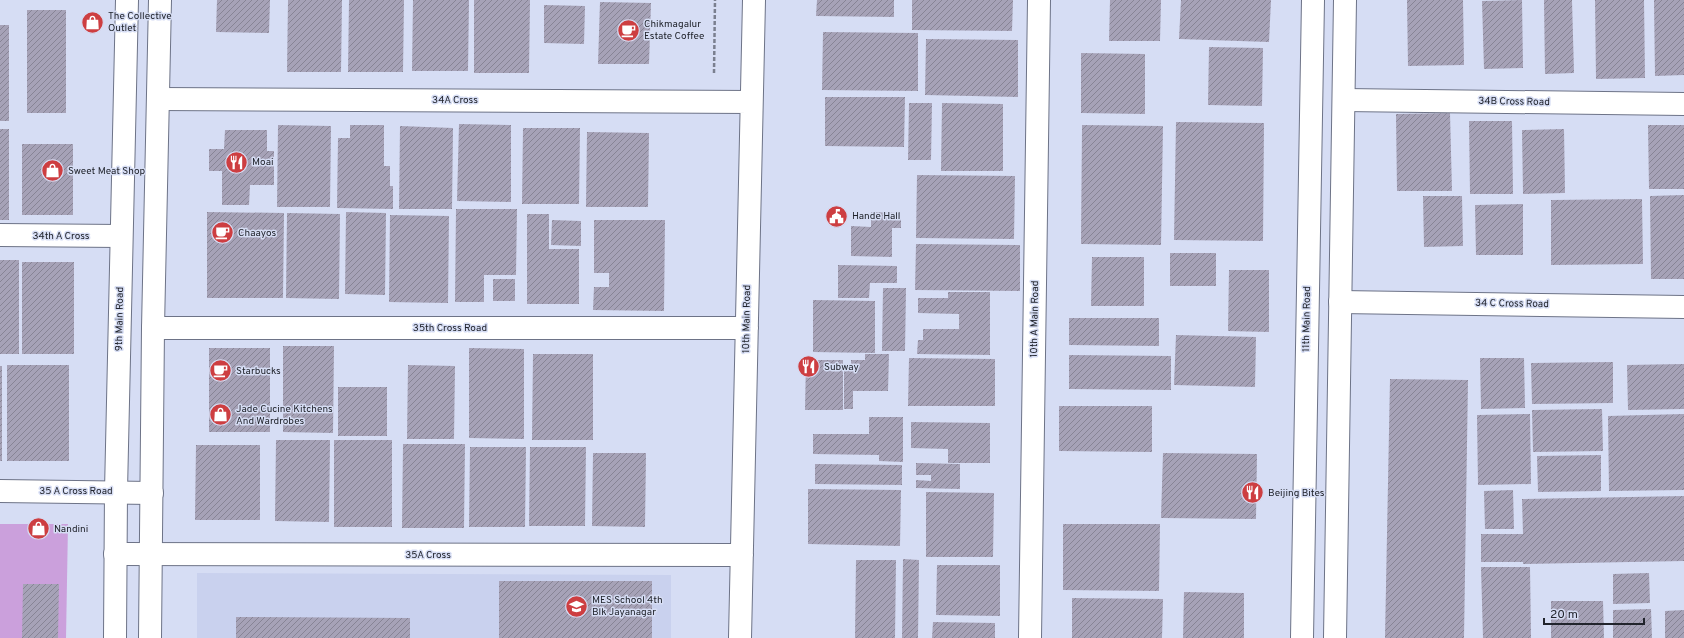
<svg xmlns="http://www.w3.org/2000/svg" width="1684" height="638" font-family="Overpass,sans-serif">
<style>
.built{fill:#c9d1ee}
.grass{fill:#cba0dc}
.building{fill:url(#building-hatch)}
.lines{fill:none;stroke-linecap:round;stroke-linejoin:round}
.minor-casing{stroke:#6d7387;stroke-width:24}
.major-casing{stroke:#6d7387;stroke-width:24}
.path{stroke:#7a7f8f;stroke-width:2.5;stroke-dasharray:4 2;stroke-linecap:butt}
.minor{stroke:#fff;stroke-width:22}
.major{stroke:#fff;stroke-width:22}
.labels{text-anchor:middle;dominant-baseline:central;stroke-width:3;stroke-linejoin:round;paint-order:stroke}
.poi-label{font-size:10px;fill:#21242c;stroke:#d6ddf4;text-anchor:start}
.street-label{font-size:10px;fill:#21242c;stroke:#d6ddf4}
</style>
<defs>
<pattern id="building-hatch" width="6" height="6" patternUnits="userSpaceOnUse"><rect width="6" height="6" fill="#a6a2b7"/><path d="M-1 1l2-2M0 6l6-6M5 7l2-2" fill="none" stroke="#878495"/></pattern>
</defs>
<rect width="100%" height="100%" fill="#d6ddf4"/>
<path class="built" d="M197,573L671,575V638H197Z"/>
<path class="grass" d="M0,524H68L66,638H0Z"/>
<path class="building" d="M217,0H270L269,33L216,32Z
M288,0H342L341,72H287Z
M349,0H404L403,72H348Z
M413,0H469L468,71H412Z
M474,0H530L529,73H474Z
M817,0H894V17L816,16Z
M912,0H1013L1012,31L912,30Z
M1110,0H1161L1160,41H1109Z
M1181,0H1271L1269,42L1179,39Z
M1407,0H1463L1464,65L1408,66Z
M1522,0L1523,68L1484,69L1482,1Z
M1544,0H1572L1574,73L1545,74Z
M1595,0H1644L1645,78L1596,79Z
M1654,0H1684V75L1655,76Z
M600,2L651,3L649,64H598Z
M544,5L585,6L584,44L544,43Z
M27,10H66V113H27Z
M0,25H9V121H0Z
M823,32L918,33V91L822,90Z
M926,39L1018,40V97L925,95Z
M1209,47L1263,48L1262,106L1208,105Z
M1081,53L1145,54V114L1081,113Z
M825,97H905L904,147L825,146Z
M909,103H932L931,160H908Z
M942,103L1003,104V171H941Z
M1450,113L1452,191H1397L1396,114Z
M1469,121H1512L1513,194H1470Z
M1176,122L1264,123L1263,241L1174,240Z
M459,124L511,125V202L457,201Z
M278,125L331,126L330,207H277Z
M350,125H384V166H390V186H393V209L337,208L338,138H350Z
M1082,125L1163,126L1161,245L1081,244Z
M1648,125H1684V189H1649Z
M400,126L453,128L452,209H399Z
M523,128H580L579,204H522Z
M0,129H9V220H0Z
M1564,129L1565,193L1523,194L1522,130Z
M225,130H267V151H274V185H250L249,205H222V171H209V149H224Z
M587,132L649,133L648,207H586Z
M22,144H73V215H22Z
M917,175L1015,176L1014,239L916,238Z
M1684,195V279H1651L1650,196Z
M1423,196H1462L1463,246L1424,247Z
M1642,199L1643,264L1551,265V200Z
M1523,204V255H1476L1475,205Z
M456,209H517L516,275H484V302H455Z
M207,212L284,213L283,298H207Z
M346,212L386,213L385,295L345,294Z
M871,212L901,213V228H892V257L851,256V226L871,227Z
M287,213L340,214L339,299L286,298Z
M527,214H549V249H579V304H527Z
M390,215L449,216L448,303L389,302Z
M552,220L581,221V246L551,245Z
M594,220H665L664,311L593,310L594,287H609V273H594Z
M916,244L1020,245V291L915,290Z
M1170,253H1216V286H1170Z
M1092,257H1144V306H1091Z
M0,260H19V354H0Z
M22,262H74V354H22Z
M838,265L897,266V283H870L869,298H838Z
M1229,270H1269V332L1228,331Z
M493,279H515V301H493Z
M883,288H906L905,351H882Z
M948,292H990V355L917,354L918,340H923V329H959V314L918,313V298H948Z
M813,300L875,301V353L813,352Z
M1069,318H1159V346L1069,345Z
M1176,335L1256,337L1255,387L1174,385Z
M283,346H334L333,433L283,432Z
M209,348H270V432H209Z
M469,348L524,349V439L469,438Z
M533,354H593V440H532Z
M865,354H889L888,391H853V409H844V366H851V360H865Z
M1069,355L1171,356V390L1069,389Z
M909,358L995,359V406H908Z
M1480,358H1524L1525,408L1481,409Z
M806,360H843V410H805Z
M1613,362V403L1532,404L1531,363Z
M1684,364V409L1628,410L1627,365Z
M7,365H69V461H7Z
M408,365L455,366L454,439H407Z
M0,366H2V461H0Z
M1390,379L1468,380L1464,638H1385Z
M338,387H387V436H338Z
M1059,406H1152V452L1059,451Z
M1602,409L1603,451L1533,452L1532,410Z
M1530,414L1531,484L1478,485L1477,415Z
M1684,414V490L1609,491L1608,416Z
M869,417H903V462L879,461V455L813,454V434H869Z
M911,422L990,423V463H948V449L911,448Z
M276,440H330L329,522L275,521Z
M334,440H392V527H334Z
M403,444H465L464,528H402Z
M196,445H260V520H195Z
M470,447H526L525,527H469Z
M530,447H586L585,526H529Z
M593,453H646L645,527L592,526Z
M1163,453L1257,454L1256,519L1161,518Z
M1601,455V491L1538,492L1537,456Z
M916,463L960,464V489L916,488V480L931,481V475H916Z
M815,464L902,465V485L815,484Z
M808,489L901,490L900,546L808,544Z
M1513,490L1514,529H1485L1484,491Z
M926,492L994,493L993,557H926Z
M1684,496V561L1523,564V562H1481V534H1523L1522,499Z
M1063,524H1160L1159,591L1063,590Z
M903,559L919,560L918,638H902Z
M856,560H896L895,638H855Z
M937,565H1000V616L936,615Z
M1481,567H1530L1531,638H1483Z
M1649,573L1650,603L1613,604V574Z
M499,581H652V638H499Z
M23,584H59L58,638H22Z
M1184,592L1244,593V638H1183Z
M1072,598L1163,599L1162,638H1072Z
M1551,601H1603L1604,638H1551Z
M1651,609L1652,638H1613V610Z
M1684,610V638H1665V611Z
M236,617L410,618V638H236Z
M933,622L995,623V638H932Z"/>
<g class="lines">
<defs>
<path id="minor" d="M159,99L751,102
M1344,100L1684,104
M0,235L121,236
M1340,302L1684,307
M153,328H747
M0,491L152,493
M115,554L742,555
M740,638L754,0
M1030,638L1039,0"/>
<path id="major" d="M115,638L116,491L127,0
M150,638L153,328L160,0
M1302,638L1313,0
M1335,638L1345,0"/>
</defs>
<use href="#minor" class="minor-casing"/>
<use href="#major" class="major-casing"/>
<path class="path" d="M714,73L715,0"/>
<use href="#minor" class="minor"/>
<use href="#major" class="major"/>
</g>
<defs>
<symbol id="shop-disc" viewBox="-11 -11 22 22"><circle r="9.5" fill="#cd3e41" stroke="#d6ddf4"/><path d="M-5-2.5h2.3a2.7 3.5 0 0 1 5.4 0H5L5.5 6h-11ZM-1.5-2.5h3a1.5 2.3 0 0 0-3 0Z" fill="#fff"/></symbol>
<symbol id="cafe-disc" viewBox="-11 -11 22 22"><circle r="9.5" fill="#cd3e41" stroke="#d6ddf4"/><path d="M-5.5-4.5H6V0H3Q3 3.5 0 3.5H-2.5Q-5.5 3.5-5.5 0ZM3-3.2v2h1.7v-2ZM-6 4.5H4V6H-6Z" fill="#fff"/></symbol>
<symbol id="restaurant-disc" viewBox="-11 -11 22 22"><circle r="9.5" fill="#cd3e41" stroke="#d6ddf4"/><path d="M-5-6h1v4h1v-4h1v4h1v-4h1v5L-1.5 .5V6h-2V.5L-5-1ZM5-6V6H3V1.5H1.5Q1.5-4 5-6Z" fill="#fff"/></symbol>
<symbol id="civic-disc" viewBox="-11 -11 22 22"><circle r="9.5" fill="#cd3e41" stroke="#d6ddf4"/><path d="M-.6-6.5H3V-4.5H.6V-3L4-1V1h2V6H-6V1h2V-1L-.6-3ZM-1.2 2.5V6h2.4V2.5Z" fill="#fff"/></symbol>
<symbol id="school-disc" viewBox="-11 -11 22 22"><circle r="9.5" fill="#cd3e41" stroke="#d6ddf4"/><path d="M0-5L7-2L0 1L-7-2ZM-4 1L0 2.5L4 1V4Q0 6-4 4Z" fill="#fff"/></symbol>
</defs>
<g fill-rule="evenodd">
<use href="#shop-disc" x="80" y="10" width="25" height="25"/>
<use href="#cafe-disc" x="616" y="18" width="25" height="25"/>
<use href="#restaurant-disc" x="224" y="150" width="25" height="25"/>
<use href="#shop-disc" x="40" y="158" width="25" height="25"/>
<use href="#civic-disc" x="824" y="204" width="25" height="25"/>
<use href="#cafe-disc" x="210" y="220" width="25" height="25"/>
<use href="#restaurant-disc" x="796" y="354" width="25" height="25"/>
<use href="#cafe-disc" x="208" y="358" width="25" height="25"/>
<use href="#shop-disc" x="208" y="402" width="25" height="25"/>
<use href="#restaurant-disc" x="1240" y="480" width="25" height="25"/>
<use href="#shop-disc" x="26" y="516" width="25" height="25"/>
<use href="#school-disc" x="564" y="594" width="25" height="25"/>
</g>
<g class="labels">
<g class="poi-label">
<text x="108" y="16">The Collective<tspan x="108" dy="12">Outlet</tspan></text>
<text x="644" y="24">Chikmagalur<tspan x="644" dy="12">Estate Coffee</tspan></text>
<text x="252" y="162">Moai</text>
<text x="68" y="171">Sweet Meat Shop</text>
<text x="852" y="216">Hande Hall</text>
<text x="238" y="233">Chaayos</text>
<text x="824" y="367">Subway</text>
<text x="236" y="371">Starbucks</text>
<text x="236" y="409">Jade Cucine Kitchens<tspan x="236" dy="12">And Wardrobes</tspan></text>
<text x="1268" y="493">Beijing Bites</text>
<text x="54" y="529">Nandini</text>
<text x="592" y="600">MES School 4th<tspan x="592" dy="12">Blk Jayanagar</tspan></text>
</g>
<g class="street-label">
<text x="455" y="100">34A Cross</text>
<text transform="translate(1514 102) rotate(1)">34B Cross Road</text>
<text x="61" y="236">34th A Cross</text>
<text transform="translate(1512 304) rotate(1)">34 C Cross Road</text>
<text transform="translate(120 319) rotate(-89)">9th Main Road</text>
<text transform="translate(747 319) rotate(-89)">10th Main Road</text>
<text transform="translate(1035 319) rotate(-89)">10th A Main Road</text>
<text transform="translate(1307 319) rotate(-89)">11th Main Road</text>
<text x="450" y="328">35th Cross Road</text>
<text x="76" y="491">35 A Cross Road</text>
<text x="428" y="555">35A Cross</text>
</g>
</g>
<path d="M1544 618v6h100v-6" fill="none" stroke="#21242c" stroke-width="2"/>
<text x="1550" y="618" font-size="12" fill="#21242c" stroke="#d6ddf4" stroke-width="3" paint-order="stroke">20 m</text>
</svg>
